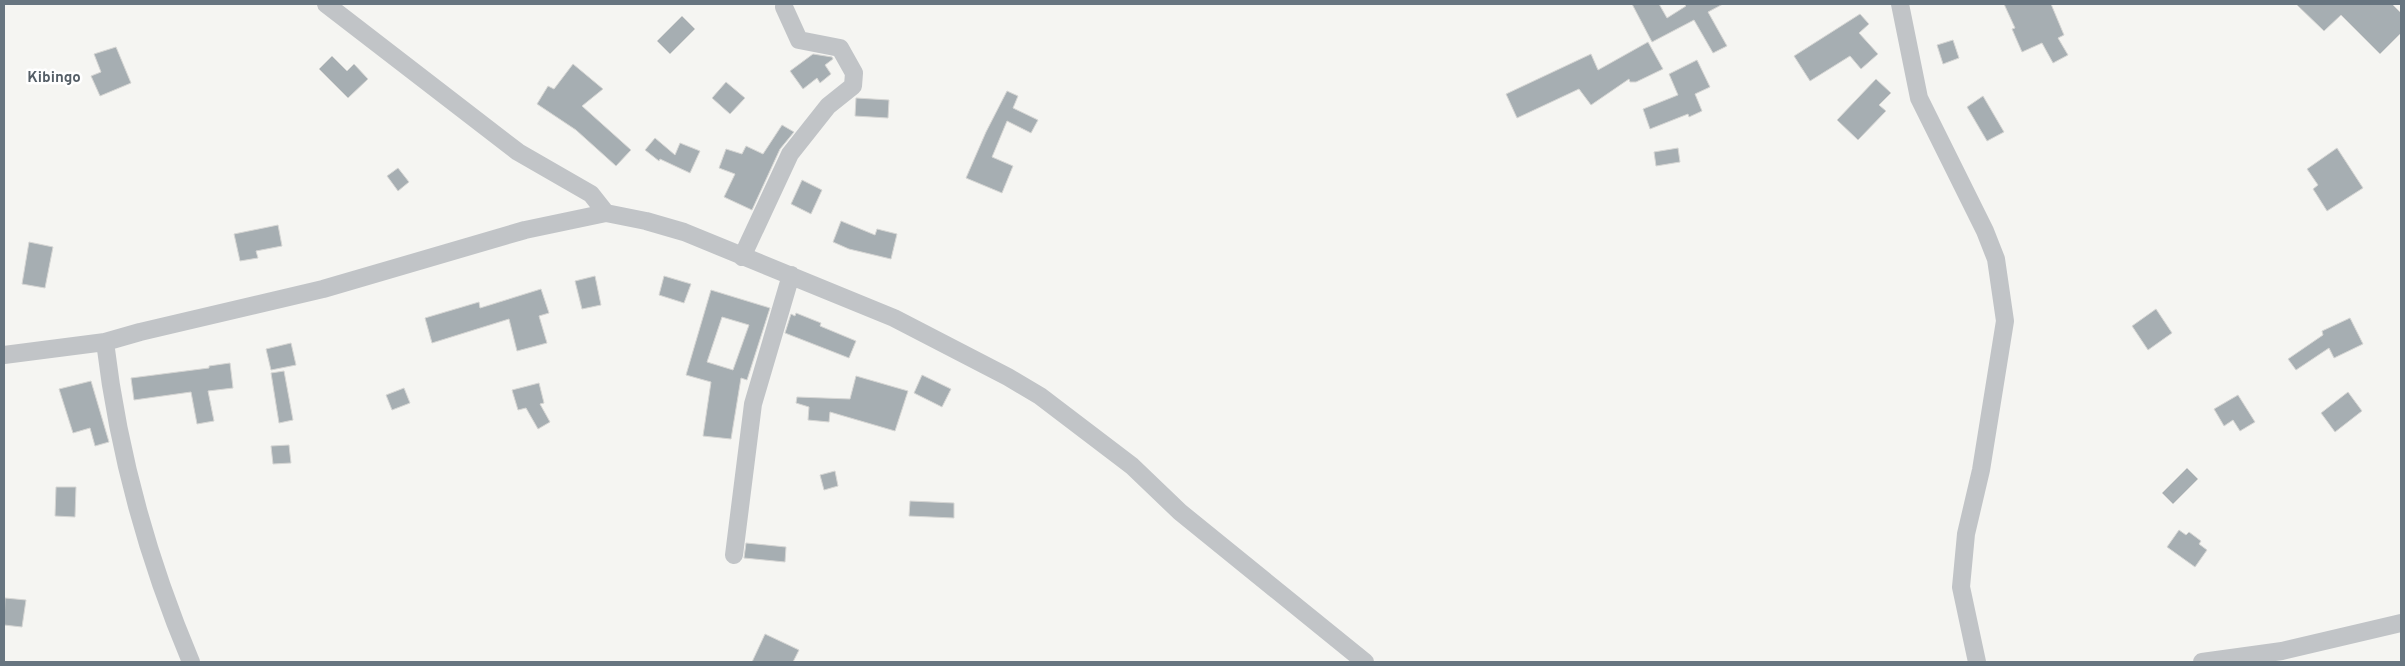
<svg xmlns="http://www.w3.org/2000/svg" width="2405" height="666" font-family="Overpass,sans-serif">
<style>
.building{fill:#a6aeb2;stroke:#d6d6d4;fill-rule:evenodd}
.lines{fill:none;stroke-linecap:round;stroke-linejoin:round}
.minor{stroke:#c1c4c7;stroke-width:18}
.labels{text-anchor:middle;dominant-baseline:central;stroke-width:5;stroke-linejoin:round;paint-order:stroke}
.quarter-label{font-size:15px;font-weight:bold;fill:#545e66;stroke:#fff}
</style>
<rect width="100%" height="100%" fill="#f5f5f2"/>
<path class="building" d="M1632,4H1659L1667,18L1686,6L1684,4H1723L1708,12L1727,46L1713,53L1694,20L1652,42Z
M2004,4H2051L2064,35L2058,38L2068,55L2053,63L2042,43L2022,52L2012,29L2015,28Z
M2296,4H2392L2401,13V33L2380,54L2341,15L2324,31Z
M1860,14L1869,24L1859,33L1878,54L1861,69L1850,56L1810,81L1794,56Z
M682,16L695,29L670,54L657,41Z
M1953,40L1959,58L1943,64L1937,45Z
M1648,42L1663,69L1636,82H1630L1629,79L1591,105L1579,89L1517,118L1506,94L1591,54L1598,70Z
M116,47L131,83L100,96L91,76L101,72L94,54Z
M813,54L832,57L833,59L825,65L831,74L820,83L817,78L803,89L790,71Z
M332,56L347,71L354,64L368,79L348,98L319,69Z
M1697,60L1710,87L1695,94L1702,111L1689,117L1688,114L1650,129L1643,109L1678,95L1669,74Z
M573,64L603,89L582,106L631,150L616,166L576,130L537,104L548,86L554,89Z
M1876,79L1891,93L1879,105L1886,111L1858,140L1837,120Z
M726,82L745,98L730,114L712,98Z
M1007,91L1018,96L1013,108L1038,120L1031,133L1007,121L992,157L1013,166L1002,193L966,178L986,132Z
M1983,96L2004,132L1987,141L1967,107Z
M856,98L889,100L888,118L855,116Z
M782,125L794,132L780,149L752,210L724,197L735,174L719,168L726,149L742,154L746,146L763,154Z
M655,138L675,155L680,143L700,151L690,173L660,159L659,161L645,150Z
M1678,148L1680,162L1656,166L1654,152Z
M2337,148L2363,188L2327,211L2313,189L2318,185L2307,169Z
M398,168L409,182L398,191L387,176Z
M802,180L822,190L811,214L791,204Z
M841,221L875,235L877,229L897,234L891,259L849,249L833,242Z
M278,225L282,246L256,251L258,258L240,261L234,234Z
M29,242L53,247L45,288L22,284Z
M595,276L601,305L582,309L575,281Z
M664,276L691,284L684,303L659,295Z
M541,289L549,313L539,316L547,343L517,351L509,319L432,343L425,318L479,302L480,308Z
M711,290L770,308L747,380L741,378L731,439L703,436L711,382L686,375ZM722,317L749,325L733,370L707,362Z
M2156,309L2172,333L2148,350L2132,326Z
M796,313L821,323L820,326L856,341L849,358L785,333L791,314L795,316Z
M2350,318L2363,344L2334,358L2329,348L2296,370L2288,359L2323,335L2322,331Z
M291,343L296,365L271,370L266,349Z
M230,363L233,388L208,391L214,421L197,424L191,392L134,400L131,378L209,368V366Z
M284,371L293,420L279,423L271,373Z
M922,375L951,389L942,407L914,393Z
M856,376L908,391L895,431L830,412L829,422L808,420L809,407L796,403L797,397L850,399Z
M91,381L109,442L95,446L90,428L73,433L59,389Z
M539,383L544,403L540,404L550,422L538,429L526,408L518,410L512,390Z
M404,388L410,403L392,410L386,395Z
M2348,392L2362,411L2335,432L2321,413Z
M2238,395L2255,422L2240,431L2233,420L2224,426L2214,409Z
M289,445L291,463L273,464L271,446Z
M2187,468L2198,479L2173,504L2162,493Z
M835,471L838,486L824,490L820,475Z
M56,487H76L75,517L55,516Z
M910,501L954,503V518L909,516Z
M2179,530L2186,535L2189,532L2201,541L2199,544L2207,550L2195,567L2167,547Z
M746,543L786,547L785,562L744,558Z
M5,598L26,600L22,627L4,625Z
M765,634L799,650L793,662H752Z"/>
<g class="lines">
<path class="minor" d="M326,4L518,152L591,194L606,213
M1900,4L1919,98L1985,231L1996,259L2005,321L1981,470L1966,534L1961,587L1977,662
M742,257L790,154L828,106L853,86L854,73L840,48L799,40L784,7
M105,342C118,452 148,560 191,662
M4,355L105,342L140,332L323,289L525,230L606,213L646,221L684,232L894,318L1008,377L1040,396L1132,466L1180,512L1365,662
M734,555L753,404L791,275
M2202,662L2282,651L2401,623"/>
</g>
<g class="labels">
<g class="quarter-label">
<text x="54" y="78">Kibingo</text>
</g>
</g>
<rect width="2405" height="666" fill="none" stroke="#677580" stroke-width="10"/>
</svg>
